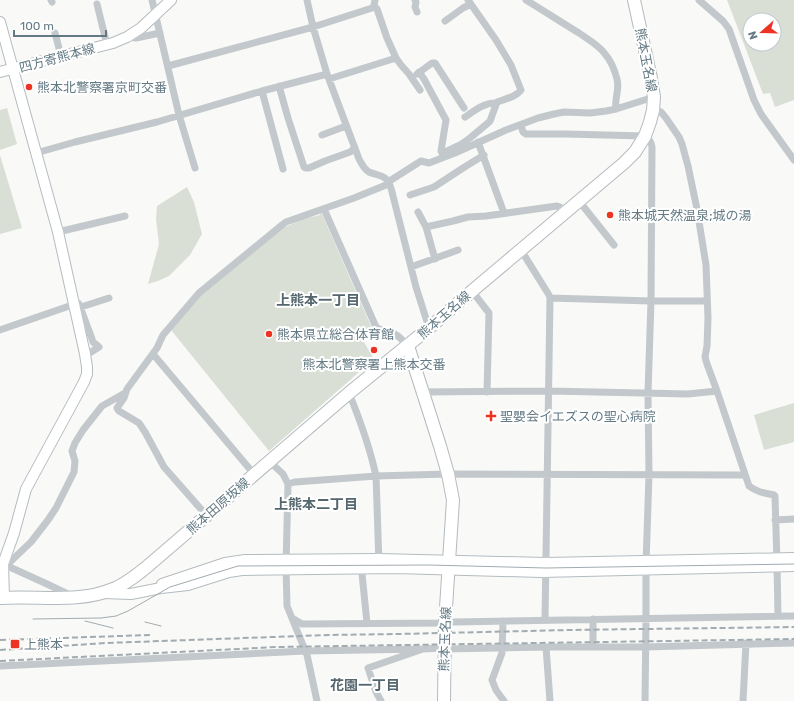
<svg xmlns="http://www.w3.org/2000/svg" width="794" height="701" font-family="Rubik,'Noto Sans JP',sans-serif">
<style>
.green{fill:#dadfd6;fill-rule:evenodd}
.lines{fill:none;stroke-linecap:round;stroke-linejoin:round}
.secondary-casing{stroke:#b4bcc0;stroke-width:12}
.primary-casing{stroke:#b3babe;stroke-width:14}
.street{stroke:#c2c8cb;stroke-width:7}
.secondary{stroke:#fff;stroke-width:10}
.primary{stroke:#fff;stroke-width:12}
.tram{stroke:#a1abb0;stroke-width:1}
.rail{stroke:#a1abb0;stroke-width:2;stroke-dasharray:6 3;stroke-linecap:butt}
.poi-dot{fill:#ed3323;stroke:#fff;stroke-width:1.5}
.labels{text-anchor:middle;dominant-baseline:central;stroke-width:4;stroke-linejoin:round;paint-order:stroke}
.street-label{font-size:13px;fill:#637a84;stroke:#fff}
.poi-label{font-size:13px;fill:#637a84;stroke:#fff;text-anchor:start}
.neighbourhood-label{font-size:14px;font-weight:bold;fill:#55676e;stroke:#fff}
</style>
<rect width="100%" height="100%" fill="#f9f9f7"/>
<path class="green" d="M727,0H794V100L775,107L770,93L763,94ZM750,20H774V44H750Z
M7,108L17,144L0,150V110Z
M0,155L22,228L0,234Z
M187,187L194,202L202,234L190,255L169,276L158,281L148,284L159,244L156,219L157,206Z
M319,212L322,214L371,326L361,337L374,359L269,451L171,330L202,294L283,228L303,219L320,215Z
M794,403V442L764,450L754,415Z"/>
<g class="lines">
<defs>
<path id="secondary" d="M0,22L58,232L68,277L85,354L87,367V374L84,382L26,489L14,533L3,564L4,597
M0,72L113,43L127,37L141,28L171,0
M162,584L225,563L245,560L379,559L546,563L794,558
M103,593L131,594L161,588L188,585L229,572L242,570L396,568L541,572L794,566"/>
<path id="primary" d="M408,346L440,446L448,474L453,500L445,623L444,701
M0,598C37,595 78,604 113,589C126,584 138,574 149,565L349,393L429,328L472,291L624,163L635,152L645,136L650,122L653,110L654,97L651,78L634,0"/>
</defs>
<use href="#secondary" class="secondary-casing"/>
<use href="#primary" class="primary-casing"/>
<path class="street" d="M51,0L52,2
M152,0L179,115L195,168
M307,0L313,27L327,74L359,159C362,164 364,169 369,172C375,175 383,175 387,180C390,184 392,191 393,196L416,287L429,328
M415,0L416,2L415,7L417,12
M526,0C544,11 561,22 579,33C586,38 600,46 605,54C611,61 615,71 617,79C620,90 614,99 616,109
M699,0L723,21L729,29L754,100L761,114L794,160
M97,4L107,45
M374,6L377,9L387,38L396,58L401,65L409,74L420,90
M445,21L463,8L471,4
M55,33L61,56
M127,37L136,38L160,33
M168,66L313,27L372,8L374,6L375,0
M419,72L424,79L446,120L441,151L442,153
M417,74L432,63H435L464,108
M329,79L396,58
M279,86L288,118L304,167L306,168H309L325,161L350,152L355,148
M262,91L283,169
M653,110L661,112L666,118L679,137L682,144L688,166L697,209L706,265L708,318L707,346L705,357L707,364L717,391L749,486C757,492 764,493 774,495L775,496L777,564L778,616
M465,117C474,111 484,103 495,103
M521,125L523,132L526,134H565L645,136C649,139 651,141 652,147L651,301L648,393L649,475L646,564V619L645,701
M322,135L346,126
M478,142L504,213
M36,153L75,142L157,122L262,91L327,74
M443,153L460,145L470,138L488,123L490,121L497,102C505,99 516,97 521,90L511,65L496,40L468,0
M410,195L434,187L463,168L484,155
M579,201L614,245
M324,209L376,327C381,331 386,331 392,333C398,334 403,341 408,346
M418,212L426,227L435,259
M426,227L453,221L468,217L486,216L557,206L560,207L565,213
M58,232L125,216
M521,250L549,295L550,298L545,620
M411,267L458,250
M472,291L489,313L487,392
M550,298L651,301H707
M81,307L109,298
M0,330L78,303L79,304L92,339L93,342L99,347L88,354H85
M153,354L254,474
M423,392L549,391L688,394L717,391
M349,393C360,420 370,448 376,476L379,564
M270,462L283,474L288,484L295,482L376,476L448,474L741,475L745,474
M288,484L286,566L287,606L307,655L317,701
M207,516L164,467L145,432L139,423L119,411L118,410L117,408L124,398L127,389L157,348L163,335L199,293L282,225L286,222L354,198L386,185L388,182L421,161L429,163L455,153L506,130L538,118L554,114L564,112L590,113L606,111L616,109L654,97
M775,520L794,519
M3,564L10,562L31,542L48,520L56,508L74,472L75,461L72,451L75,443L83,430L102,406L125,393
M3,564L47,584L72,596
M361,564L367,623
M292,618L302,624L445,623L454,622L794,616
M593,619V647
M503,621L502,653L492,680L496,690L504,701
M546,647L550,701
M444,649L546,647H645L794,643
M0,666L305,651L423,649
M381,701L376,692L368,668L423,649L444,648
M743,701L746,643"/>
<use href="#secondary" class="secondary"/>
<use href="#primary" class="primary"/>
<path class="tram" d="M33,619L101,618L116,616L128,611L170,587L238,566L429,565L546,568L794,564
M85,621L113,628
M145,622L161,626"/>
<path class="rail" d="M0,640L150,635
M0,650L106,643L328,635L399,634L570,630L794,627
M0,661L277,647L667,641L794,639"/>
</g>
<g class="poi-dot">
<circle cx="29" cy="87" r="4"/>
<circle cx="610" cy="215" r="4"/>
<circle cx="269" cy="334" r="4"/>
<circle cx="374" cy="350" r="4"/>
<path d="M489 410h4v4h4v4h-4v4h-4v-4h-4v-4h4z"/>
<rect x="10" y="639" width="10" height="10" rx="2"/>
</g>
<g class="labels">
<g class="street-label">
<text transform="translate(57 58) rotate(-15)">四方寄熊本線</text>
<text transform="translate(646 60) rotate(79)">熊本玉名線</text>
<text transform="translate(444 315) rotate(-41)">熊本玉名線</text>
<text transform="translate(218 506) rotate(-41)">熊本田原坂線</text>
<text transform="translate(445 639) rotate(-88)">熊本玉名線</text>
</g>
<g class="poi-label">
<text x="37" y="87">熊本北警察署京町交番</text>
<text x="618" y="215">熊本城天然温泉;城の湯</text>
<text x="277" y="334">熊本県立総合体育館</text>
<text x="374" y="364" text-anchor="middle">熊本北警察署上熊本交番</text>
<text x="500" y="416">聖嬰会イエズスの聖心病院</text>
<text x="24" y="644">上熊本</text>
</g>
<g class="neighbourhood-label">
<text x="318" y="300">上熊本一丁目</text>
<text x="316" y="504">上熊本二丁目</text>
<text x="365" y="685">花園一丁目</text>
</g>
</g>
<g transform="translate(762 32) rotate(250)"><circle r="19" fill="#ffffff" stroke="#c1cace"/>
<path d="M0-3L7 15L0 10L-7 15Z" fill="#ed3323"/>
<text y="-6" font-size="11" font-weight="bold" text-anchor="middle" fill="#637a84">N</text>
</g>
<path d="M14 30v6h92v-6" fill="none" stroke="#637a84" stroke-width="2"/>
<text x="20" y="30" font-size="12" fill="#637a84" stroke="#ffffff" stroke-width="3" paint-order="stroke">100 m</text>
</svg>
